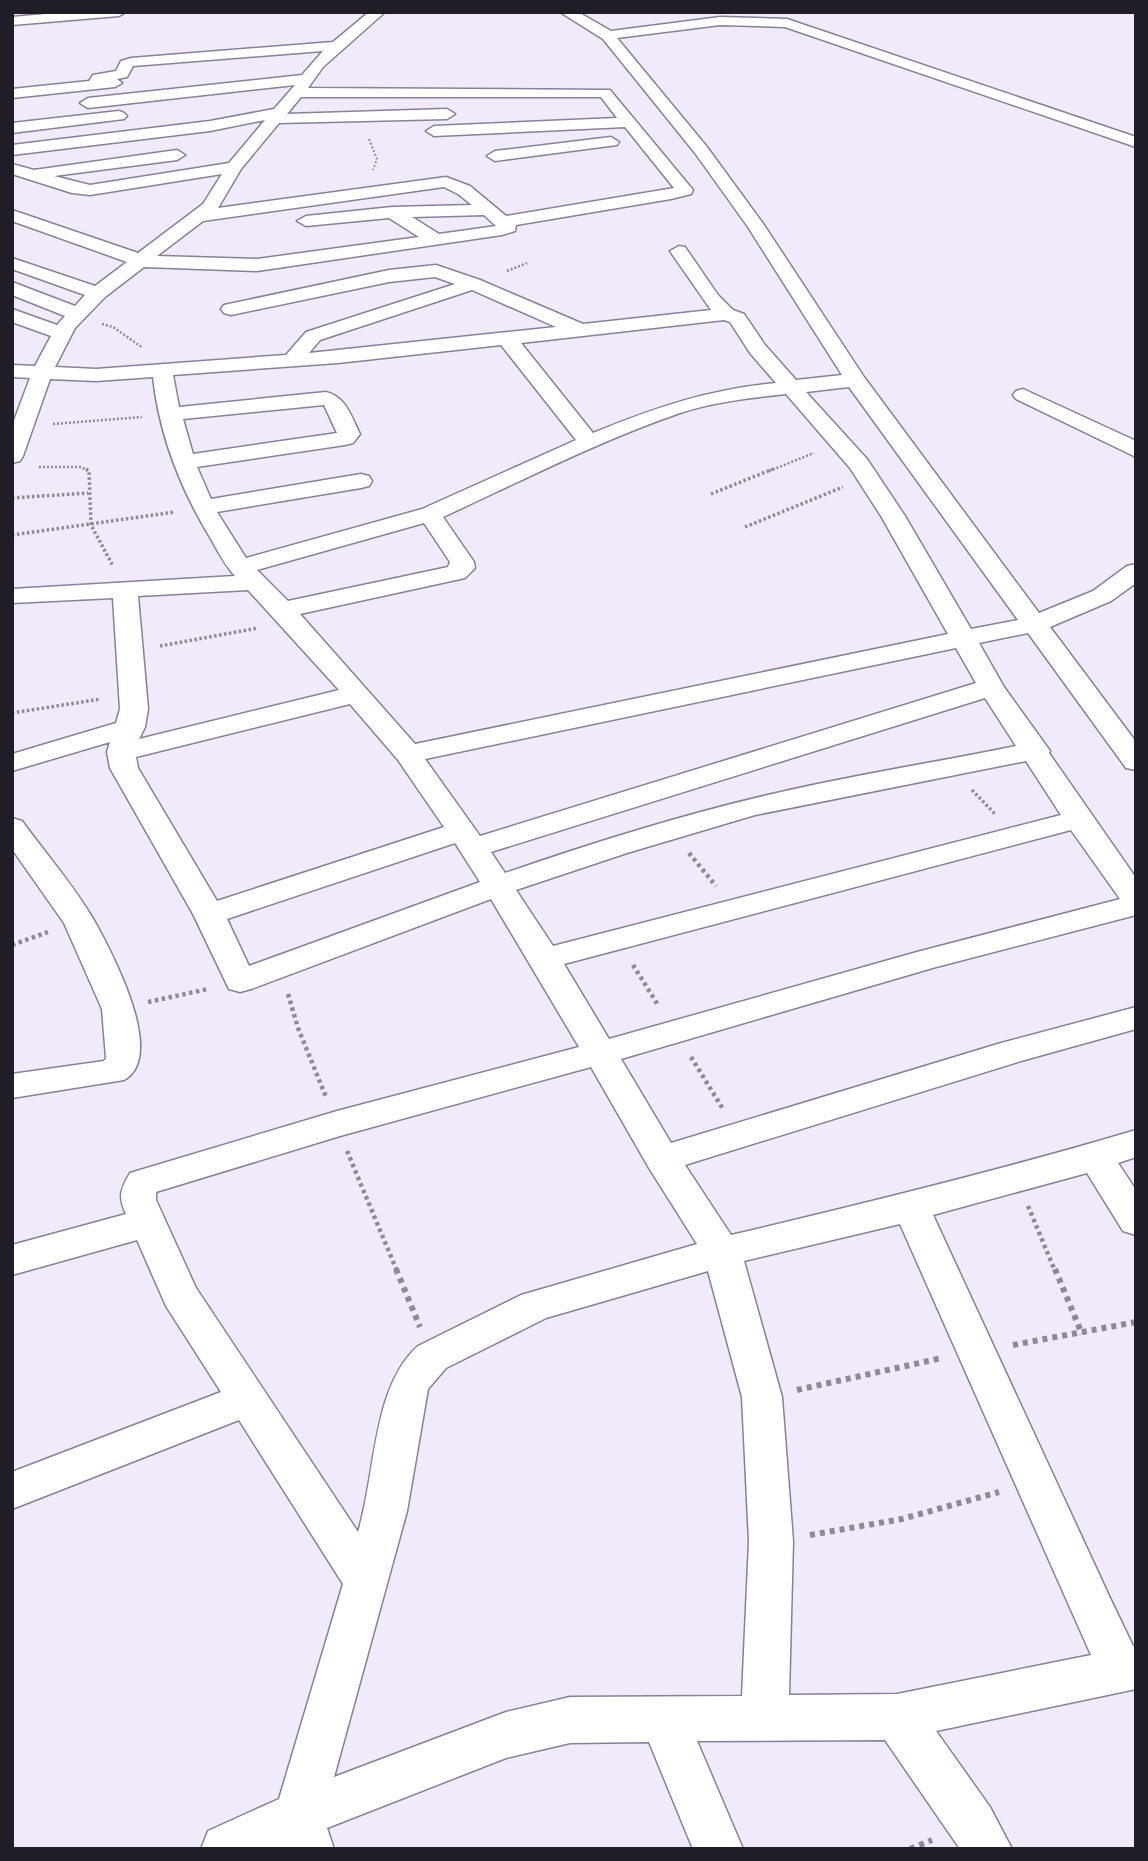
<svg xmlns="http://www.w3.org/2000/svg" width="1148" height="1861" font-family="'Titillium Web',sans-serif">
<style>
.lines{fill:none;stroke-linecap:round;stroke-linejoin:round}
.street-casing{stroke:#888099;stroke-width:3}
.path-far4{stroke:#8e8997;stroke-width:2;stroke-dasharray:2 2;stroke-linecap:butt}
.path-far3{stroke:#8e8997;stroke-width:2.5;stroke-dasharray:2 2;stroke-linecap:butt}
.path-far2{stroke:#8e8997;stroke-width:3.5;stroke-dasharray:2.5 2.5;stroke-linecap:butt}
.path-far1{stroke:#8e8997;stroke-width:4.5;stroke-dasharray:3.5 3.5;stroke-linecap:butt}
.path{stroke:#8e8997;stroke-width:6;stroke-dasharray:5 5;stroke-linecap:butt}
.street{fill:#fff;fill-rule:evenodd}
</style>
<rect width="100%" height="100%" fill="#f0eafb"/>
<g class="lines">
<defs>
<path id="street" d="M68,12H126L119,16L12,25V17Z
M369,12H385L323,67L308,88L610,90L693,190L691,194L671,199L516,225L515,231L502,235L257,271L144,267L105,297L75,328L55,367L96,369L286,355L306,332L455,284L435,277L389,282L231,315L224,313L221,309L224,305L389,270L436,265L480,280L583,324L711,310L670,251L679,246L685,247L718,295L733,310L744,314L765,345L796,380L842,375L748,227L695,153L603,39L560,12H578L611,31L720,17L787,19L1136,137V147L785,27L720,25L617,38L707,147L764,225L864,377L1039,613L1093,591L1127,566L1136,564V583L1111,601L1050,627L1136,742V770L1126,768L1028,633L979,643L1004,687L1050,751L1049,753L1136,878V915L936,967L621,1059L671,1143L1001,1043L1136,1007V1029L1021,1061L685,1165L731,1235C867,1203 1002,1170 1136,1130V1157L1118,1163L1136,1190V1235L1123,1231L1087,1173L933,1215L1110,1598L1133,1646L1136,1645V1689L936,1731L990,1807L1012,1849H960L885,1740L697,1741L743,1849H693L649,1742L570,1743L506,1758L327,1828L334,1849H201L208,1831L279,1799L343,1584L239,1420L12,1509V1472L221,1392L166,1306L137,1240L12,1275V1245L126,1214C118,1197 120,1190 130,1173L337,1111L579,1047L491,899L251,989L240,992L229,989L193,914L110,768L107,752L110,742L12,771V754L116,723L120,709L113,598L12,603V589L235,576C225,565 218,552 211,539C181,490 159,434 153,377L96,381L50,379L23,456L20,461L12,463V426L30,378L12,377V365L35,366L51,336L12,322V309L57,325L65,316L12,295V282L75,306L85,295L12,269V258L95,286L127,262L12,221V210L138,253L203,204L222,174L90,195L72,193L12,174V164L34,170L177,150L185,155L177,160L54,176L90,185L229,163L265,120L210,131L12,155V145L210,121L274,109L295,85L88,108L80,103L88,98L302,75L323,51L133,66L127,77L117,79L122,83L115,87L12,98V89L89,81L93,75L116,71L121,61L131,58L333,42ZM301,97H601L617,118L434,126L426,131L434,136L625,127L674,188L506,216L470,186L446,177L218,208L241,169L279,123L447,119L455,114L447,109L287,114ZM444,187L458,194L472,205L392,207L306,216L297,221L306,226L389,218L419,237L257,259L157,256L203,221ZM484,215L496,226L439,234L412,217ZM472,290L556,327L309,353L320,340ZM724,320L730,322L750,353L776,383C707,390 657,407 593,433L521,343ZM501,345L576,440L422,509L246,558L217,512L361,488L369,486L372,481L369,476L361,474L211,499L197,467L345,445L353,443L360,434C351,416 346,397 326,392L179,407L173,375L338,363ZM849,387L1018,620L971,629L905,516L867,459L806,392ZM786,394L850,468L881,516L948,634L415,744L300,614L465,578L475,568L474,562L443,517C521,481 599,441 680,413C714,402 750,398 786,394ZM324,405L337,433L193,454L183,419ZM424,523L450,562L448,567L288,601L257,570ZM248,590L339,690L139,739L145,727L148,709L138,596ZM956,648L976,683L480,836L425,759ZM985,698L1016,746C938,762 859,774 781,792C687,813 595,842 505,873L491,852ZM350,704L398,760L444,827L217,901L138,768L136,757ZM1026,761L1061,815L553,946L516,890L627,853L755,815ZM1071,830L1120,899L917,952L609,1039L564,964ZM455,843L480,882L249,966L227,919ZM591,1067L649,1168L697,1244L521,1295L418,1346C372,1387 376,1474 358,1532L196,1288L156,1200V1192L340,1136ZM900,1224L1091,1655L897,1694L789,1695L793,1541L782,1397L744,1261ZM708,1271L742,1397L749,1541L742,1696L570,1697L506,1712L334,1777L407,1511L428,1389L446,1368L546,1318Z
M119,111L124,113L127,116L124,119L12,133V123Z
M611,137L619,142L617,145L495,161L487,156L495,151Z
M1023,389L1136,441V457L1016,399L1013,395L1016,391Z
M12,818L22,821C46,854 75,887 95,922C112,953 167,1056 124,1080L12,1098V1074L104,1061L106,1058L102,1009L64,923L12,849Z"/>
</defs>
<use href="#street" class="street-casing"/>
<path class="path-far4" d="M369,139L377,159L373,170"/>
<path class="path-far3" d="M507,271L527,263
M102,324L113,327L143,348
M53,424L142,417
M39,467H81L89,471
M769,471L814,453"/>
<path class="path-far2" d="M86,469L89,471L91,525L113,566
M711,494L773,469
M12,498L88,493
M745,527L843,487
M12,535L175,512
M160,646L258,628
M12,713L101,699
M972,790L995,814"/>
<path class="path-far1" d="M689,853L716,886
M12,945L48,932
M633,965L658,1005
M288,994L298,1028L326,1097
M148,1002L208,989
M691,1057L723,1109
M347,1151L397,1271
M1028,1206L1055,1271"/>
<path class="path" d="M396,1269L420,1327
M1055,1269L1082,1334
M1013,1345L1136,1322
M797,1390L942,1358
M810,1535L902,1519L999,1492
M910,1849L932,1840"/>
<use href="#street" class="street"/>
</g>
<rect width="1148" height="1861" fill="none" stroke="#201d27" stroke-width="28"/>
</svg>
